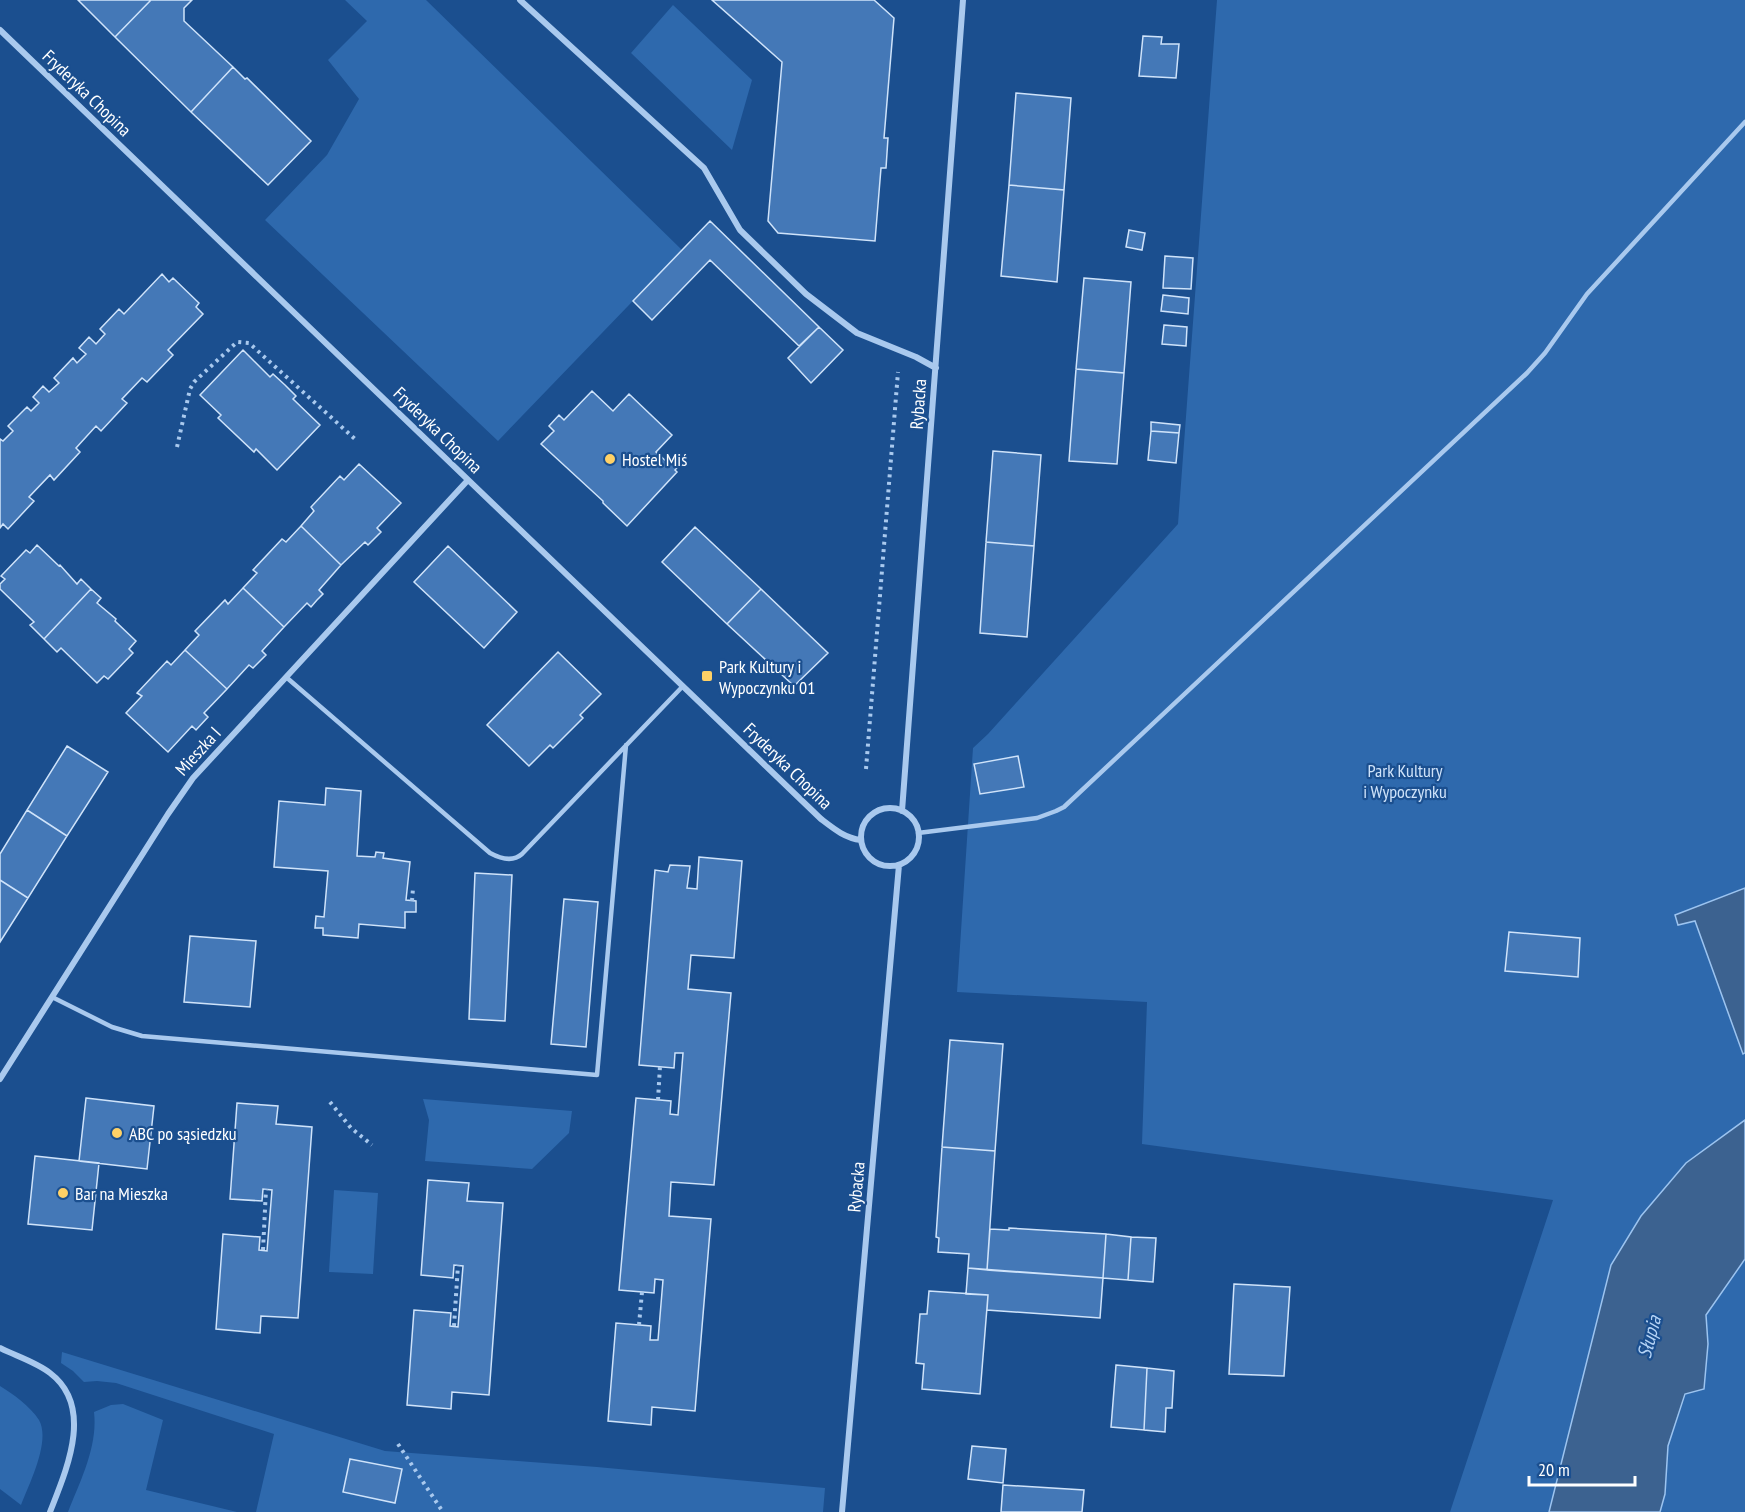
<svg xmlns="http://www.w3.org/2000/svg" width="1745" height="1512" font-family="'PT Sans Narrow',sans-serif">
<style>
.green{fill:#2e69ad}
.water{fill:#3c6290;stroke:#9cc4f0;stroke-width:1.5}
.building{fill:#4478b7;stroke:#cfe3fa;stroke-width:1.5}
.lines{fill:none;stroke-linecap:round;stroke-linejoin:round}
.path{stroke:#a9c9ee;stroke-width:4;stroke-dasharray:3 4.5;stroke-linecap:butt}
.lane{stroke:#a9c9ee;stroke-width:4.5}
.street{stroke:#a9c9ee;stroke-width:6}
.poi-dot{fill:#ffd166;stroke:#1b4f8f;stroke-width:2}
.labels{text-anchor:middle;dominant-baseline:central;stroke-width:4.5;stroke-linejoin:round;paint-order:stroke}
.street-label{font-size:18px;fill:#fff;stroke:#1b4f8f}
.poi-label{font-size:18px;fill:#fff;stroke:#1b4f8f;text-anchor:start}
.park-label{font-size:18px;fill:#cfe3fa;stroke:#1b4f8f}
.water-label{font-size:20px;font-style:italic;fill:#b5d3f5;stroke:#1b4f8f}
</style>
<rect width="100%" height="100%" fill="#1b4f8f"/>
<path class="green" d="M345,0H426L682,250L498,441L265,220L327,155L359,99L328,60L367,21Z
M1217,0H1745V1120L1686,1163L1641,1216L1611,1265L1549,1512H1450L1553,1200L1142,1144L1147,1002L957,992L973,748L988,734L1178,524Z
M673,5L752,80L732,150L631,53Z
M423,1099L572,1111L569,1133L532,1169L425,1161L429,1120Z
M334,1190L378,1193L373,1274L329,1272Z
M1745,1259V1512H1660L1665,1494L1668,1446L1686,1394L1708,1344L1706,1315Z
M62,1352L385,1451L597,1467L825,1488L823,1512H256L274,1434L116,1383L97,1381L84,1382L73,1371L61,1363Z
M0,1386C13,1394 30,1406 39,1420C51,1441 29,1484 21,1505L0,1489Z
M123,1404L163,1420L146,1490L237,1512H68C80,1481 98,1447 94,1412L111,1405Z"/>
<path class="water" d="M1745,888V1053L1743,1054L1695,921L1678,925L1675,915Z
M1745,1120V1259L1706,1315L1708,1344L1704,1389L1685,1394L1668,1446L1665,1494L1660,1512H1549L1611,1265L1641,1216L1686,1163Z"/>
<path class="building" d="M78,0H151L115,37Z
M151,0H192L184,8V21L233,67L191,112L115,37Z
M712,0H874L894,18L884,138H888L886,168H881L875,241L778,233L768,221L782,62Z
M1143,36L1162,37L1161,44H1179L1176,78L1139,76Z
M233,67L245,79L247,78L311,141L268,185L191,112Z
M1016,93L1071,98L1064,190L1009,185Z
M1009,185L1064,190L1057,282L1001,276Z
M710,221L819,327L799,346L710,260L652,320L633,301Z
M1129,230L1145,233L1142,250L1126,247Z
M1165,256L1193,258L1191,289L1163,288Z
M162,274L169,282L173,278L199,303L196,307L203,314L168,350L173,355L147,382L142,378L122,399L127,403L101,431L96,426L76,448L80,452L54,480L50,475L29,497L34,501L8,529L3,524L0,528V439L3,441L13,431L8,426L27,407L31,411L39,403L33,397L43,386L49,392L59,383L54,378L73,358L77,363L86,354L79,348L89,337L96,344L105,334L100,329L119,309L124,314Z
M1084,278L1131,282L1124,373L1076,369Z
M1163,295L1189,298L1188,314L1161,311Z
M1164,325L1187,327L1186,346L1162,344Z
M819,327L843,350L811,383L788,358Z
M243,350L270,377L273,374L285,385L296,396L293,399L320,425L277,470L256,449L254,452L218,418L221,415L200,395Z
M1076,369L1124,373L1117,464L1069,461Z
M592,391L613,411L629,394L672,435L656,452L667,462L673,456L680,464L675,470L677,472L627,526L603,503V501L541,444L554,431L549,426L559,415L564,420Z
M1151,422L1180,425L1179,433L1151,431Z
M1151,431L1179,433L1176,463L1148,460Z
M993,451L1041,455L1034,546L986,542Z
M359,464L401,503L377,528L381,532L368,545L365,542L341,565L301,526L314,511L311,507L340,476L344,480Z
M301,526L341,565L319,590L323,594L317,600L311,607L307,603L284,627L243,588L257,573L253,570L282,539L286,542Z
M695,527L761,589L727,624L662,562Z
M986,542L1034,546L1027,637L980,633Z
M37,545L59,566L60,565L77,584L81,579L91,589L44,639L30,625L34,622L0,589V584L5,579L1,576L26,550L30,553Z
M448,546L517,612L484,648L414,582Z
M243,588L284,627L262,651L266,655L253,668L249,665L227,689L185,650L199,635L195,631L225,600L228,604Z
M91,589L101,598L97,603L116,619L115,621L136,641L129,649L133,653L108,679L104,676L97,683L61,648L57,652L44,639Z
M761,589L828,653L794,686L727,624Z
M185,650L227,689L204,713L208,717L196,730L192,726L168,752L126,713L142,696L137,693L167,661L171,665Z
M558,652L601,694L580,715L583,718L553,748L550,745L529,766L487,725Z
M67,746L108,772L67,836L27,810Z
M1018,756L1024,787L980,794L974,764Z
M326,788L361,791L357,856L375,857L376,852L384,853L383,858L410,862L406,900L416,901V912H405V928L359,924L358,938L323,935V928H315L316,916L324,917L328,871L274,867L279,801L325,805Z
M27,810L67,836L28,898L0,880V854Z
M699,857L742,861L734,958L691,955L688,989L731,993L714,1185L671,1182L669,1216L711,1219L695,1411L652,1407L651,1425L608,1421L616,1323L651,1326L650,1340H658L663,1280L655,1279L654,1293L619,1290L636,1098L671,1101L670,1114L678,1115L683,1053H675L674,1068L639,1065L655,870L668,872L670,865L690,866L687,888L697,889Z
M475,873L512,875L505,1021L469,1019Z
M0,880L28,898L0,942Z
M564,899L598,902L586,1047L551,1044Z
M1509,932L1580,938L1578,977L1505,971Z
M190,936L256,941L250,1007L184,1002Z
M950,1040L1003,1044L995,1151L942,1147Z
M86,1098L154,1106L147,1169L79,1161Z
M237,1103L278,1106L276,1124L312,1127L298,1318L261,1316L260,1333L216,1329L223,1234L260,1237L259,1250L267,1251L272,1190L263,1189L262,1201L230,1199Z
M942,1147L995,1151L987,1270L968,1268L969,1254L938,1252L939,1238L936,1237Z
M35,1156L99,1163L92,1230L28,1224Z
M428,1180L469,1183L467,1201L503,1203L489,1395L452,1392L451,1409L407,1405L414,1310L451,1313L450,1326L458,1327L463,1266L454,1265L453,1278L421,1275Z
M1009,1228L1106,1234L1103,1278L987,1270L990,1229L1009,1230Z
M1106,1234L1131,1237L1128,1280L1103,1278Z
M1131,1237L1156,1238L1153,1282L1128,1280Z
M968,1268L1103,1278L1100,1318L987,1310L988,1295L966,1294Z
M1234,1284L1290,1287L1284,1376L1229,1374Z
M929,1291L988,1295L980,1394L922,1389L924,1364L916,1363L920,1314H927Z
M1116,1365L1147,1368L1144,1430L1111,1427Z
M1147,1368L1174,1371L1172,1408H1166L1165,1432L1144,1430Z
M972,1446L1006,1449L1003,1483L968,1479Z
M350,1459L402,1469L395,1503L343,1492Z
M1003,1485L1084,1490L1082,1512H1001Z"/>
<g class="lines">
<path class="path" d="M177,447L190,389L194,382L237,342L249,343L355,439
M866,769L898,372
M412,901L413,888
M658,1100L660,1066
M330,1102L351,1128L372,1145
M263,1250L266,1189
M639,1325L642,1292
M454,1326L458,1265
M398,1444L443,1512"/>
<path class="lane" d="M286,677L490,853C501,859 513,862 522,854L683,686
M918,833L1037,818L1056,811L1064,807L1527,373L1545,353L1587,294L1745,122
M52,997L112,1027L142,1036L597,1075L626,745"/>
<path class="street" d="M520,0L704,168L740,230L806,294L857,333L916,357L936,368
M0,30L821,819C834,829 845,838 861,840
M861 837a29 29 0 1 1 58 0a29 29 0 1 1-58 0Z
M902,811L963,0
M0,1079L168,814L193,778L468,480
M0,1348C16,1356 36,1362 50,1373C95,1407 66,1471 50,1512
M842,1512L899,865"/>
</g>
<g class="poi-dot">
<circle cx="610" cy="459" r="6"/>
<rect x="701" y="670" width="12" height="12" rx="3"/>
<circle cx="117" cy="1133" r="6"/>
<circle cx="63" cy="1193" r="6"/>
</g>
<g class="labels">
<g class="street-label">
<text transform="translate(87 93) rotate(44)">Fryderyka Chopina</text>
<text transform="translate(918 404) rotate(-86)">Rybacka</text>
<text transform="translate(438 430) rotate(44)">Fryderyka Chopina</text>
<text transform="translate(198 751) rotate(-48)">Mieszka I</text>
<text transform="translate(788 766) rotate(44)">Fryderyka Chopina</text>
<text transform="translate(856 1187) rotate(-85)">Rybacka</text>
</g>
<g class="poi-label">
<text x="622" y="459">Hostel Miś</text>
<text x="719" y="666">Park Kultury i<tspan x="719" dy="21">Wypoczynku 01</tspan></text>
<text x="129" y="1133">ABC po sąsiedzku</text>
<text x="75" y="1193">Bar na Mieszka</text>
</g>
<g class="park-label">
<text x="1405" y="770">Park Kultury<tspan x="1405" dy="21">i Wypoczynku</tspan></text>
</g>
<g class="water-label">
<text transform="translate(1649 1337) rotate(-75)">Słupia</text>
</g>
</g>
<path d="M1529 1476v9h106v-9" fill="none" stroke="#ffffff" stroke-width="3"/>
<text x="1538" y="1476" font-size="18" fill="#ffffff" stroke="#1b4f8f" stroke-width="4.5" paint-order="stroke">20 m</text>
</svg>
